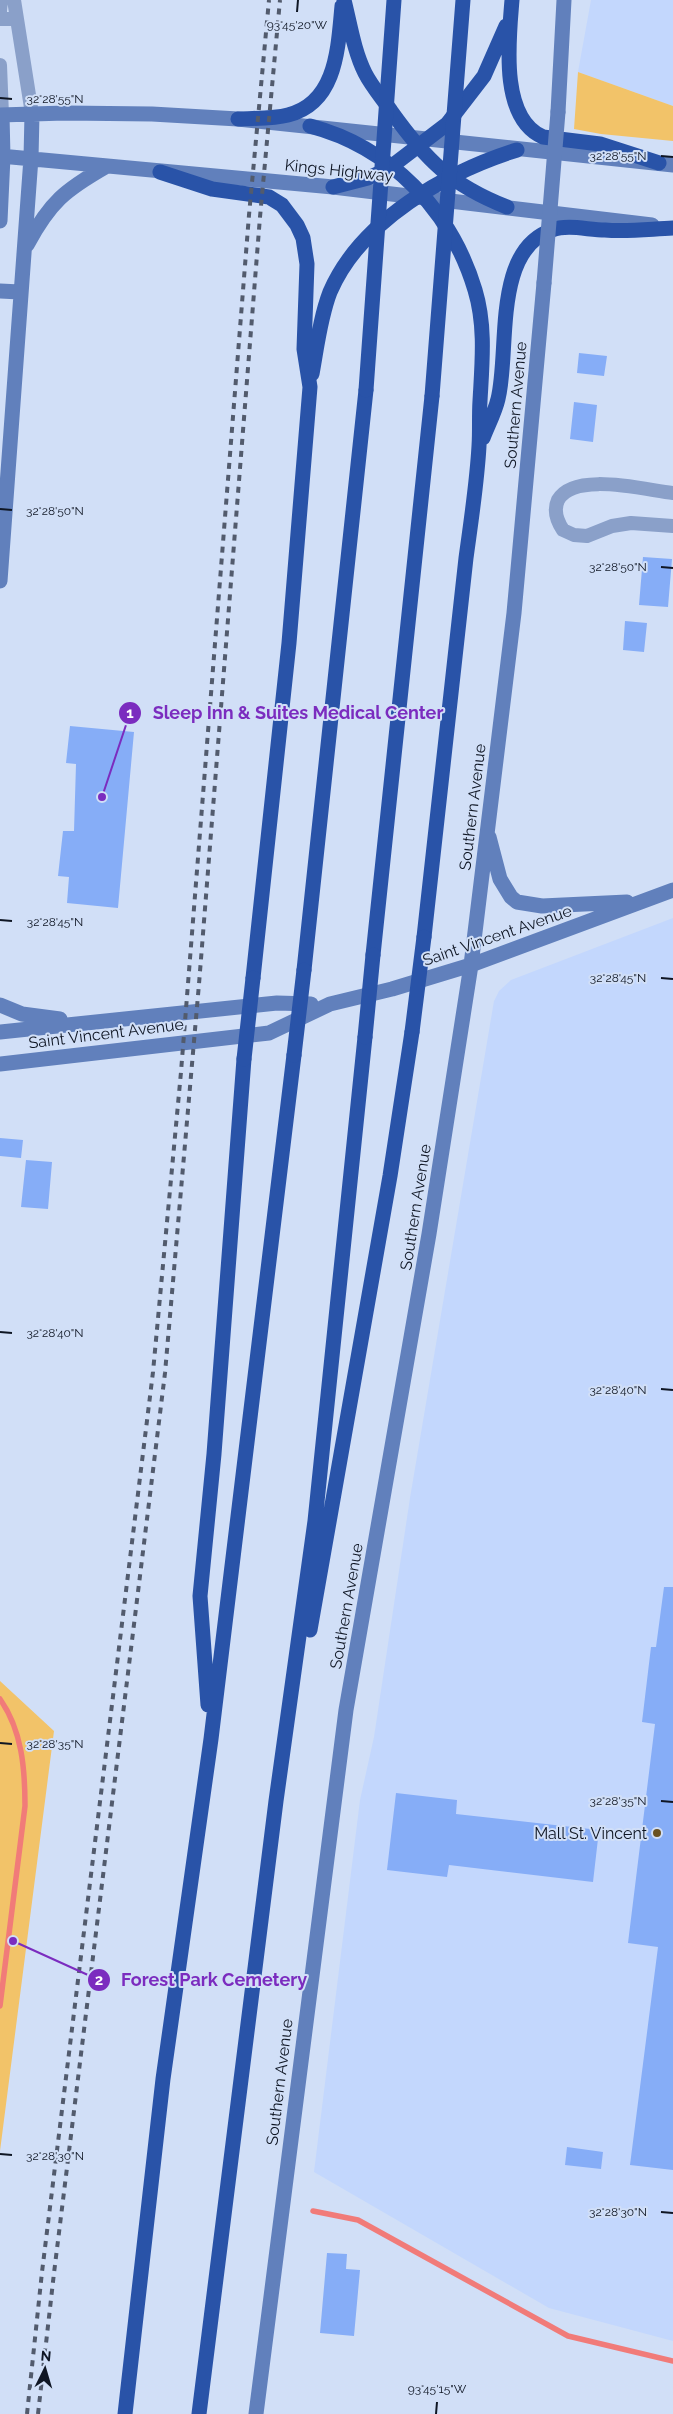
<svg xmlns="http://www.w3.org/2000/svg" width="673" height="2414" viewBox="0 0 673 2414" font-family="Raleway,sans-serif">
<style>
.built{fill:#c3d7fd}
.green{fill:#f2c369}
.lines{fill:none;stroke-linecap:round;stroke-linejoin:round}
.stream{stroke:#f17b79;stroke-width:5.5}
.building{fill:#86adf7}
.street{stroke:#8aa0c9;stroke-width:14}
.secondary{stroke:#6180bc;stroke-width:15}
.highway{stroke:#2953a8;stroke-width:15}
.rail{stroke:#525b6d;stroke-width:4;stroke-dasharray:6 6;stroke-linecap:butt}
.secondary-bridge{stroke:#6180bc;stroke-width:15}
.highway-bridge{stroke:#2953a8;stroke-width:15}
.ticks{fill:none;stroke:#0f1624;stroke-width:2}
.poi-dot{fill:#6a5222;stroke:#d1dff7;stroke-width:2}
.labels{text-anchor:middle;stroke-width:4;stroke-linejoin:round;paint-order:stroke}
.street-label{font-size:16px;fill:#0f1624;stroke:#d1dff7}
.poi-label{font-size:16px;fill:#0f1624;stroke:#d1dff7;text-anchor:end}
.ticks-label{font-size:12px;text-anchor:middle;fill:#0f1624;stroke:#d1dff7;stroke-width:4;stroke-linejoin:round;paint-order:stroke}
.leader{fill:none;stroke:#7b2cbf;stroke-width:2}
.callout-dot{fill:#7b2cbf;stroke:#d1dff7;stroke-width:2}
.mark-label{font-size:15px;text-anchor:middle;font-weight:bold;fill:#fff}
.callout-label{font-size:18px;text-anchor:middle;font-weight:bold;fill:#7b2cbf;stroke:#d1dff7;stroke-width:4;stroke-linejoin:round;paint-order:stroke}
</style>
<rect width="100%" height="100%" fill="#d1dff7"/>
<path class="built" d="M 591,0 L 673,0 L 673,106 L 578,72 Z
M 673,918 L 673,2341 L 549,2308 L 314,2172 L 360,1800 L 374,1737 L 410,1498 L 494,1001 L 499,991 L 511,980 Z"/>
<path class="green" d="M 578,72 L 673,106 L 673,141 L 601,134 L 574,129 Z
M 0,1681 L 54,1731 L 0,2151 Z"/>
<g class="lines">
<path class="stream" d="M 0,1699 C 22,1730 25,1769 25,1806 L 0,2006
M 313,2211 L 358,2220 L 568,2336 L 673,2361"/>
</g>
<path class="building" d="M 579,353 L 607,356 L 604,376 L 577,373 Z
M 574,402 L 597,405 L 593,442 L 570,439 Z
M 643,557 L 672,559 L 668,607 L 639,605 Z
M 625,621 L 647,623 L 644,652 L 623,650 Z
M 70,726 L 134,732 L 118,908 L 67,903 L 69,877 L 58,876 L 63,831 L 74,831 L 76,764 L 66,763 Z
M 0,1138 L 23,1140 L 21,1158 L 0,1156 Z
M 26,1160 L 52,1162 L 48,1209 L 21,1207 Z
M 664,1587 L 673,1587 L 673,2170 L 630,2165 L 658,1947 L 628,1943 L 655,1724 L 642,1722 L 651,1647 L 656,1647 Z
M 396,1793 L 457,1800 L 456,1814 L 599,1830 L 593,1882 L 449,1865 L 447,1877 L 387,1870 Z
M 567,2147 L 603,2152 L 601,2169 L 565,2165 Z
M 327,2253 L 347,2254 L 346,2269 L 360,2270 L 354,2336 L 320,2333 Z"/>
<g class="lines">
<path class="street" d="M 14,0 L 32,114
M 0,11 L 1,0
M 0,19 L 16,19
M 0,65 L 2,115
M 673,493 C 645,490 574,471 558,500 C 553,511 557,521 563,530 L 574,535 L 587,536 L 612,526 L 631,523 L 673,526"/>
<path class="secondary" d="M 558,112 L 564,0
M 0,115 L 65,113 L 152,114 L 238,119 L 673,165
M 0,156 L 333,187 L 652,225
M 0,221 L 3,157 L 2,115
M 27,245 C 50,202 65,190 107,166
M 0,291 L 20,292
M 0,581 L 31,158 L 32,114
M 489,837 L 500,879 L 511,897 L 517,902 L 542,906 L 627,902
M 0,1005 L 22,1014 L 60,1019
M 0,1032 L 277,1003 L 311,1004
M 0,1064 L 269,1033 L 330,1004 L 392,989 L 471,965 L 673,890
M 256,2414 L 346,1710 L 429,1234 L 471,965 L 514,613 L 544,283"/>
<path class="highway" d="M 344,0 C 350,24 354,51 365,73 C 372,87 383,99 391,111 C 426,160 451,185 507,207
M 512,0 C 509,38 499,118 543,137 L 600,144 L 659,163
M 238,119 C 254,118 273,119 288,115 C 337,103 338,47 342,6
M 310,126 C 390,147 451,210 475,290 C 486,326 482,364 480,401 C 479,416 480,431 479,446 C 477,483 471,521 466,558 C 452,684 438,811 424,937
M 160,172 L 212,189 L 269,197 L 282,205 L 297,225 L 303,238 L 307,264 L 304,349 L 310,387 L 289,643 L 253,978
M 333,187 L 368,178 L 388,169 L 447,124 L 484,76 L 506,26
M 312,374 C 317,347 320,318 330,292 C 361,220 447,172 517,150
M 483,438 C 488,425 495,412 498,399 C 510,352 492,250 552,230 C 568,224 588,230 605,230 C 627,232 650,229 673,228
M 373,955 L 432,396
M 304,970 L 366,390
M 310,1630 L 390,1176 L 412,1032
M 208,1705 L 200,1596 L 214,1454 L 244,1059
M 125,2414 L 163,2079 L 211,1739 L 294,1055
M 199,2414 L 276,1801 L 315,1521 L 365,1037"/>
<path class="rail" d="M 27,2414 L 42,2272 L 153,1372 L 181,1072 L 249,215 L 269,0
M 38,2414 L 54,2273 L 165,1373 L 199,984 L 260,217 L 280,0"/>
<path class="secondary-bridge" d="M 544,283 L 558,112"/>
<path class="highway-bridge" d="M 366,390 L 394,0
M 432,396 L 463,0
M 412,1032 L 424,937
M 365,1037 L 373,955
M 294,1055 L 304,970
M 244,1059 L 253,978"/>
</g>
<path class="ticks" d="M 297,12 L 298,0M 0,98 L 12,99M 661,156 L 673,157M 0,509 L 12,510M 661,567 L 673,568M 0,920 L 12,921M 661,978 L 673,979M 0,1332 L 12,1333M 661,1389 L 673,1390M 0,1743 L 12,1744M 661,1801 L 673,1802M 0,2154 L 12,2155M 661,2212 L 673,2213M 436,2414 L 437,2402"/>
<circle class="poi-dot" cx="657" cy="1833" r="5"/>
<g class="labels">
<g class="street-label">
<text transform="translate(339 170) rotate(6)" y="6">Kings Highway</text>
<text transform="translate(515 405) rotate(-85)" y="6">Southern Avenue</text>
<text transform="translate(472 807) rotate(-83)" y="6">Southern Avenue</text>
<text transform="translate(497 935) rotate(-19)" y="6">Saint Vincent Avenue</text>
<text transform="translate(106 1033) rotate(-7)" y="6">Saint Vincent Avenue</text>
<text transform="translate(415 1207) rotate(-81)" y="6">Southern Avenue</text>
<text transform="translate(346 1606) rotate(-80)" y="6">Southern Avenue</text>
<text transform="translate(279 2082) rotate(-83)" y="6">Southern Avenue</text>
</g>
<g class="poi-label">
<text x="647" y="1839">Mall St. Vincent</text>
</g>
</g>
<g class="ticks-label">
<text x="297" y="29">93°45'20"W</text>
<text x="55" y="103">32°28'55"N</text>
<text x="618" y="160">32°28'55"N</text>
<text x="55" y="515">32°28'50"N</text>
<text x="618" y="571">32°28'50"N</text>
<text x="55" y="926">32°28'45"N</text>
<text x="618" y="982">32°28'45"N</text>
<text x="55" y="1337">32°28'40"N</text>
<text x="618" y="1394">32°28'40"N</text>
<text x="55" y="1748">32°28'35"N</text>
<text x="618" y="1805">32°28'35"N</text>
<text x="55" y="2160">32°28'30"N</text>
<text x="618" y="2216">32°28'30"N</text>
<text x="437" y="2393">93°45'15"W</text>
</g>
<path class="leader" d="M102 797L130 713M13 1941L99 1980"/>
<g class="callout-dot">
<circle cx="102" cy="797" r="5"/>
<circle cx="13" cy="1941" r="5"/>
<circle cx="130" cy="713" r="12"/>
<circle cx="99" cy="1980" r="12"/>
</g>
<g class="mark-label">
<text x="130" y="718">1</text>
<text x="99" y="1985">2</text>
</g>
<g class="callout-label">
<text x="298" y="719">Sleep Inn &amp; Suites Medical Center</text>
<text x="214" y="1986">Forest Park Cemetery</text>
</g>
<g transform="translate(45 2369) rotate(5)" stroke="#d1dff7" stroke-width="4" paint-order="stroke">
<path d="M0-4L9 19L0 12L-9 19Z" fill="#0f1624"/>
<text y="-8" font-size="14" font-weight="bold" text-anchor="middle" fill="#0f1624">N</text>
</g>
</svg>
